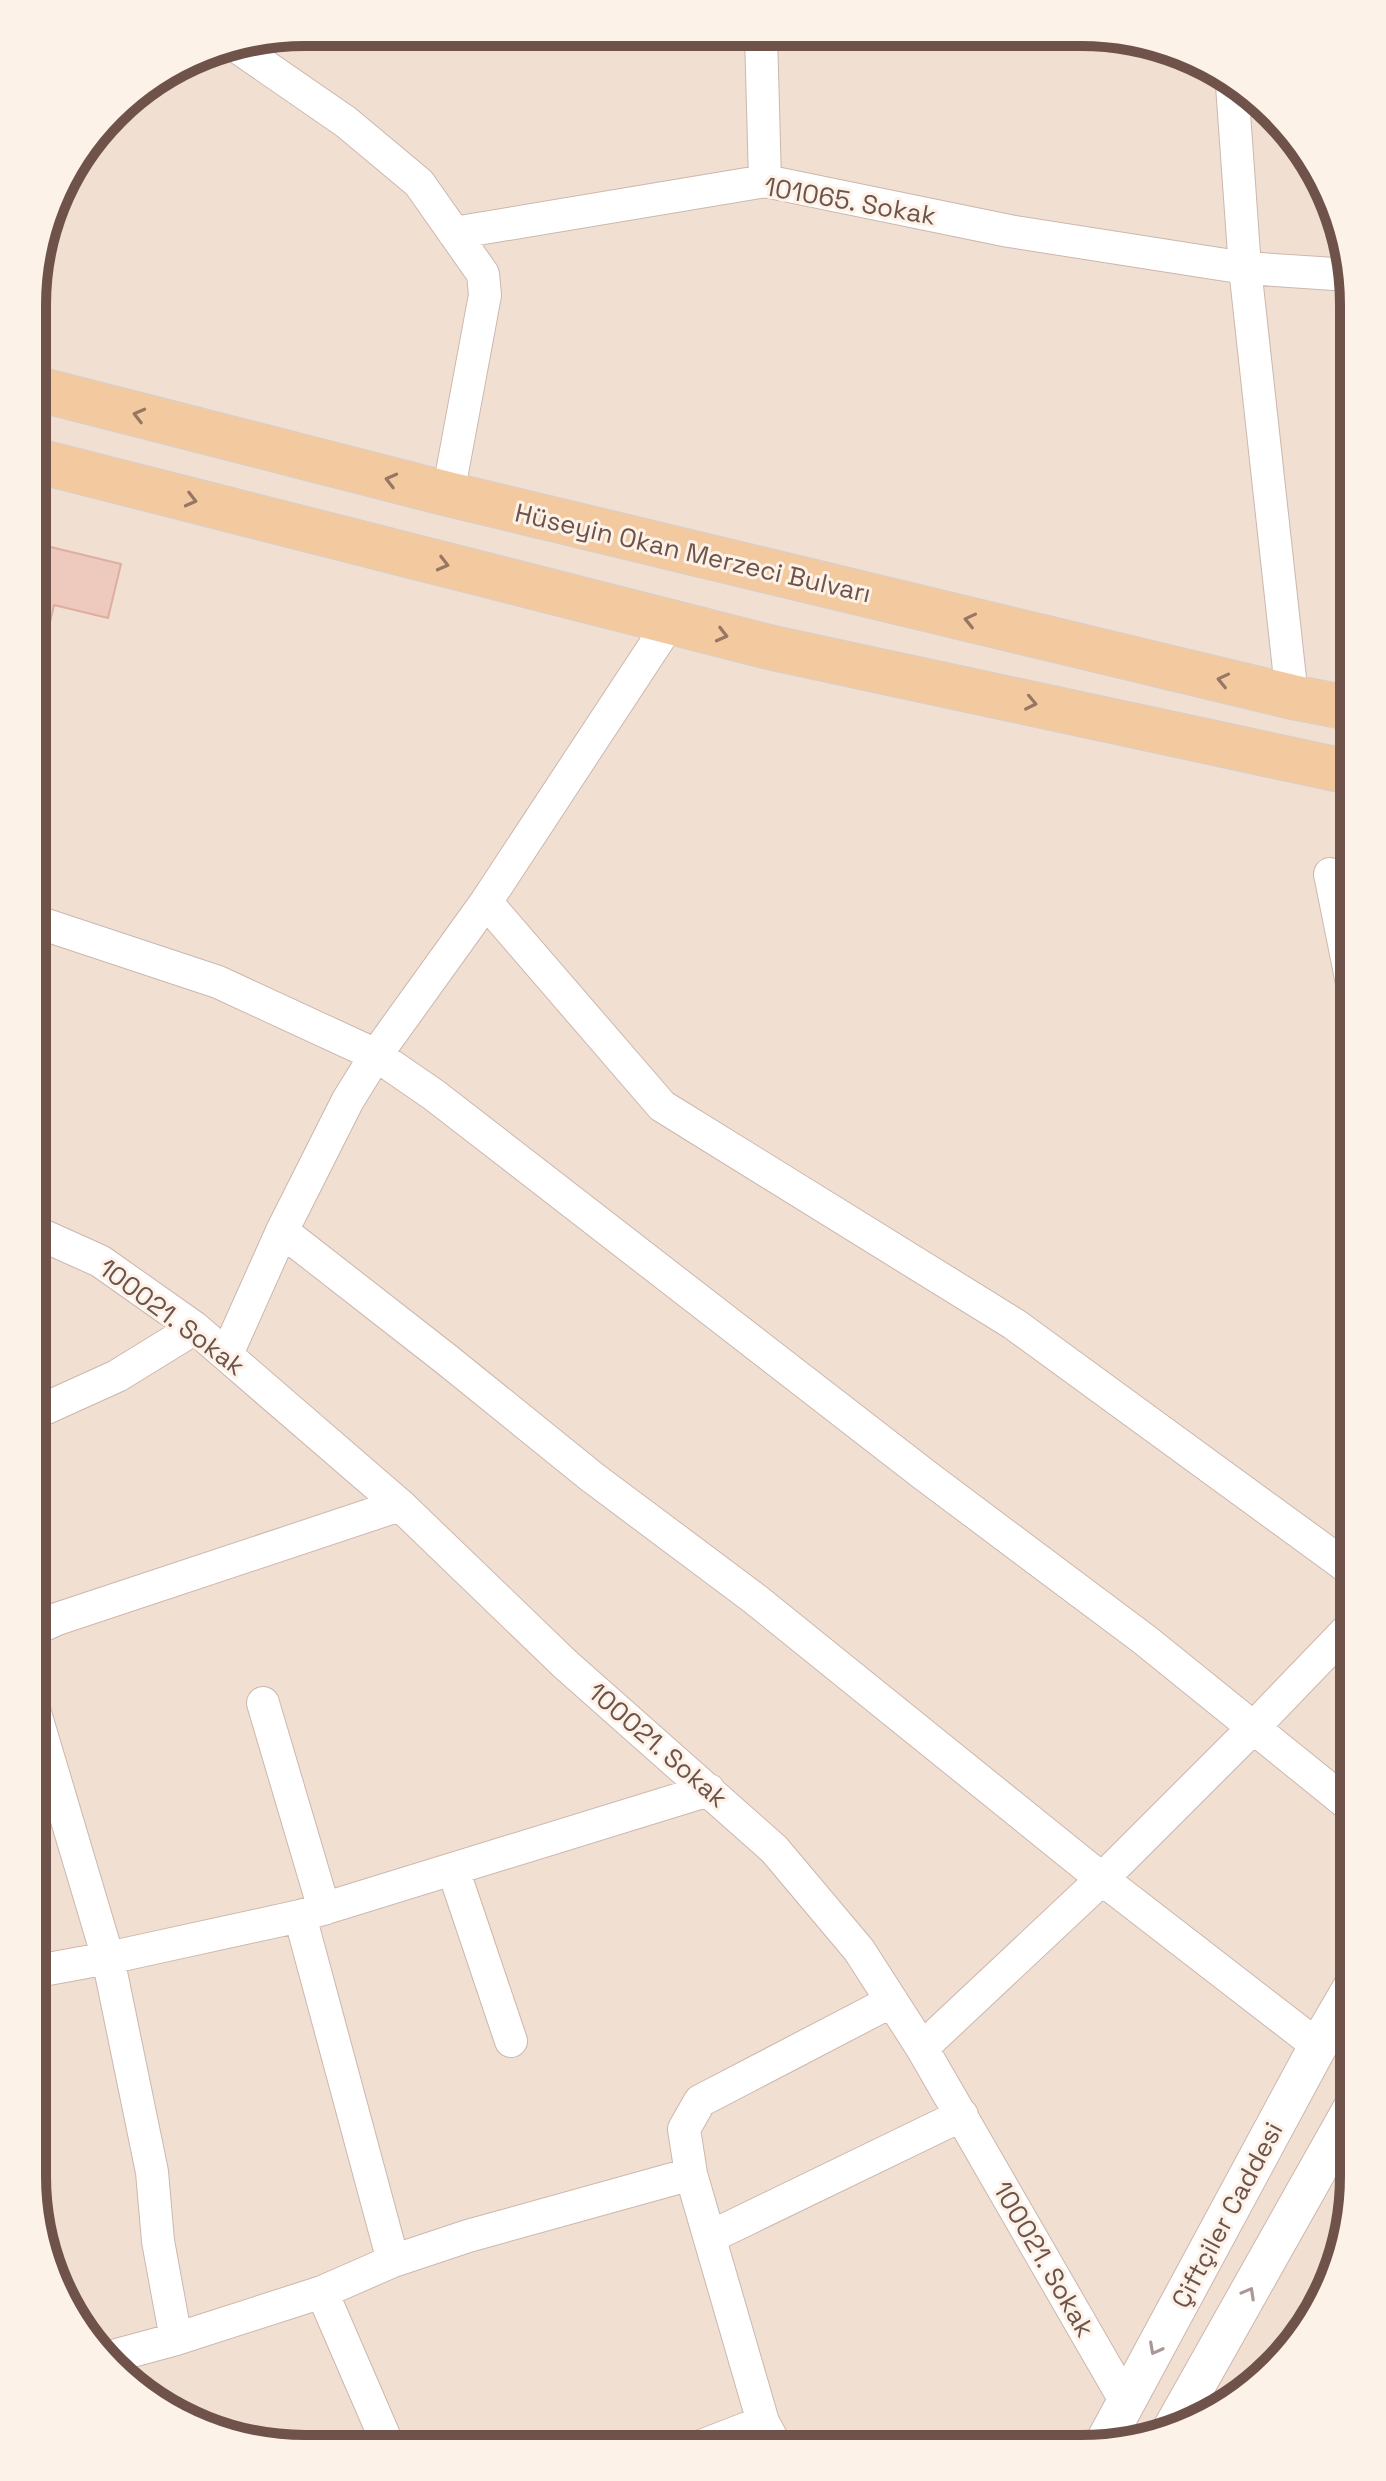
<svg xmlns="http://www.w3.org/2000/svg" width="1386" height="2481" viewBox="0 0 1386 2481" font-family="'Space Grotesk',sans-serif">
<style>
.residential{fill:#f1dfd2}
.building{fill:#edcabd;stroke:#deae9f;stroke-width:2}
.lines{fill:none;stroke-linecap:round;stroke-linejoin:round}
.minor-casing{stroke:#ccb7ad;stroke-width:34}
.tertiary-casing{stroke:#ccb7ad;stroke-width:40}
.primary-casing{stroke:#d7cfcd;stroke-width:46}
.minor{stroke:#fff;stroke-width:32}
.tertiary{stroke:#fff;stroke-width:38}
.primary{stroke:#f3c9a0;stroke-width:44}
.oneway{stroke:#977664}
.oneway2{stroke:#a99893}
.labels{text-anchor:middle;stroke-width:6;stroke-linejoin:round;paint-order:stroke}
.street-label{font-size:26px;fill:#6f534b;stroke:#fdf2e8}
.rim{fill:none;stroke:#6f534b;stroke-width:10}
</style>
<rect width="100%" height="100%" fill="#faeee3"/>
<path class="residential" d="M 305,32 L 1134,37 L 1261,99 L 1339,217 L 1354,305 L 1353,2194 L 1333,2280 L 1297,2343 L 1233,2403 L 1169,2434 L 1081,2449 L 269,2447 L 138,2392 L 78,2328 L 47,2264 L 32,2176 L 34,270 L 60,184 L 125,100 L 201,53 Z"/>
<path class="building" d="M 34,543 L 121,564 L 108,618 L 54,605 L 34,691 Z"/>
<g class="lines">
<defs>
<path id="minor" d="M 761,35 L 765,181
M 236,46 L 346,122 L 419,183 L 483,274 L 485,295 L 448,494
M 1232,85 L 1245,268 L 1292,697
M 454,233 L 765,181 L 1009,231 L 1245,268 L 1349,275
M 1330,874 L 1354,993
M 486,902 L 662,1106 L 1014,1324 L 1354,1572
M 34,921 L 218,982 L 376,1055 L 434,1095 L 926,1476 L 1145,1640 L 1354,1809
M 33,1231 L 100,1261 L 195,1328 L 400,1505 L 565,1664 L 774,1849 L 859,1950 L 922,2048 L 1126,2402
M 282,1231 L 446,1359 L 592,1477 L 755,1599 L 1102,1879 L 1318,2046
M 227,1354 L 282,1231 L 348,1100 L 376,1055 L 486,902 L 670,622
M 33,1414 L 117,1376 L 195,1328
M 33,1630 L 57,1619 L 400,1505
M 263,1703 L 324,1909
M 33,1706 L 108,1958 L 152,2172 L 158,2241 L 176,2339
M 453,1869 L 511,2041
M 300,1916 L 393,2261
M 32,1972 L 108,1958 L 300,1916 L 709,1790
M 922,2048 L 1102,1879 L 1254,1727 L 1354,1623
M 710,2237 L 962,2115
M 322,2292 L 389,2447
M 106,2358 L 176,2339 L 322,2292 L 393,2261 L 468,2236 L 691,2174
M 696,2448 L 763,2422
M 777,2448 L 763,2422 L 691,2174 L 684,2129 L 700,2101 L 892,2001"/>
<path id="tertiary" d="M 1169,2434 L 1353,2107
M 1103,2445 L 1318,2046 L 1353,1986"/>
<path id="primary" d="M 34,388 L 448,494 L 1292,697 L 1354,709
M 34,460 L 773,648 L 1354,773"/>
</defs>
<use href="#minor" class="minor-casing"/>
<use href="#tertiary" class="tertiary-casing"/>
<use href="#primary" class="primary-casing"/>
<use href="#minor" class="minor"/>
<use href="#tertiary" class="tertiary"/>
<use href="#primary" class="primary"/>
</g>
<defs><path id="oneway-chevron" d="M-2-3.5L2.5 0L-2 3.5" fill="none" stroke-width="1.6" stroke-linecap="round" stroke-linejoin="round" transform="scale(2)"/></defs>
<g class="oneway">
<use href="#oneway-chevron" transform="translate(139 415) rotate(-166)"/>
<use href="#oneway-chevron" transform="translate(391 480) rotate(-166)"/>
<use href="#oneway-chevron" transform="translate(191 500) rotate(14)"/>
<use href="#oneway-chevron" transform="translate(443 564) rotate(14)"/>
<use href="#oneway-chevron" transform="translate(970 620) rotate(-167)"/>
<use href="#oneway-chevron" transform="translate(722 635) rotate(14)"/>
<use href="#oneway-chevron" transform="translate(1223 680) rotate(-167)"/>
<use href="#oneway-chevron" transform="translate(1031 703) rotate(12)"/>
</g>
<g class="oneway2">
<use href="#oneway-chevron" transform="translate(1249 2293) rotate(-61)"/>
<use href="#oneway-chevron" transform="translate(1155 2349) rotate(118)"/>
</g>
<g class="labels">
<g class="street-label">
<text transform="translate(850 201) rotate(10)" y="9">101065. Sokak</text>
<text transform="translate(693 553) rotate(13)" y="9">Hüseyin Okan Merzeci Bulvarı</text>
<text transform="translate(172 1317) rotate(37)" y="9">100021. Sokak</text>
<text transform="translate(658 1745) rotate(41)" y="9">100021. Sokak</text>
<text transform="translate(1227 2215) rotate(-62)" y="9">Çiftçiler Caddesi</text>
<text transform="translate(1044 2259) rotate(60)" y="9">100021. Sokak</text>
</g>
</g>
<path d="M0 0H1386V2481H0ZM305 46H1081A259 259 0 0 1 1340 305V2176A259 259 0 0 1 1081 2435H305A259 259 0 0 1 46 2176V305A259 259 0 0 1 305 46Z" fill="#fdf2e8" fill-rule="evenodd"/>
<path class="rim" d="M305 46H1081A259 259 0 0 1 1340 305V2176A259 259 0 0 1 1081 2435H305A259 259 0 0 1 46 2176V305A259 259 0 0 1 305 46Z"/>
</svg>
